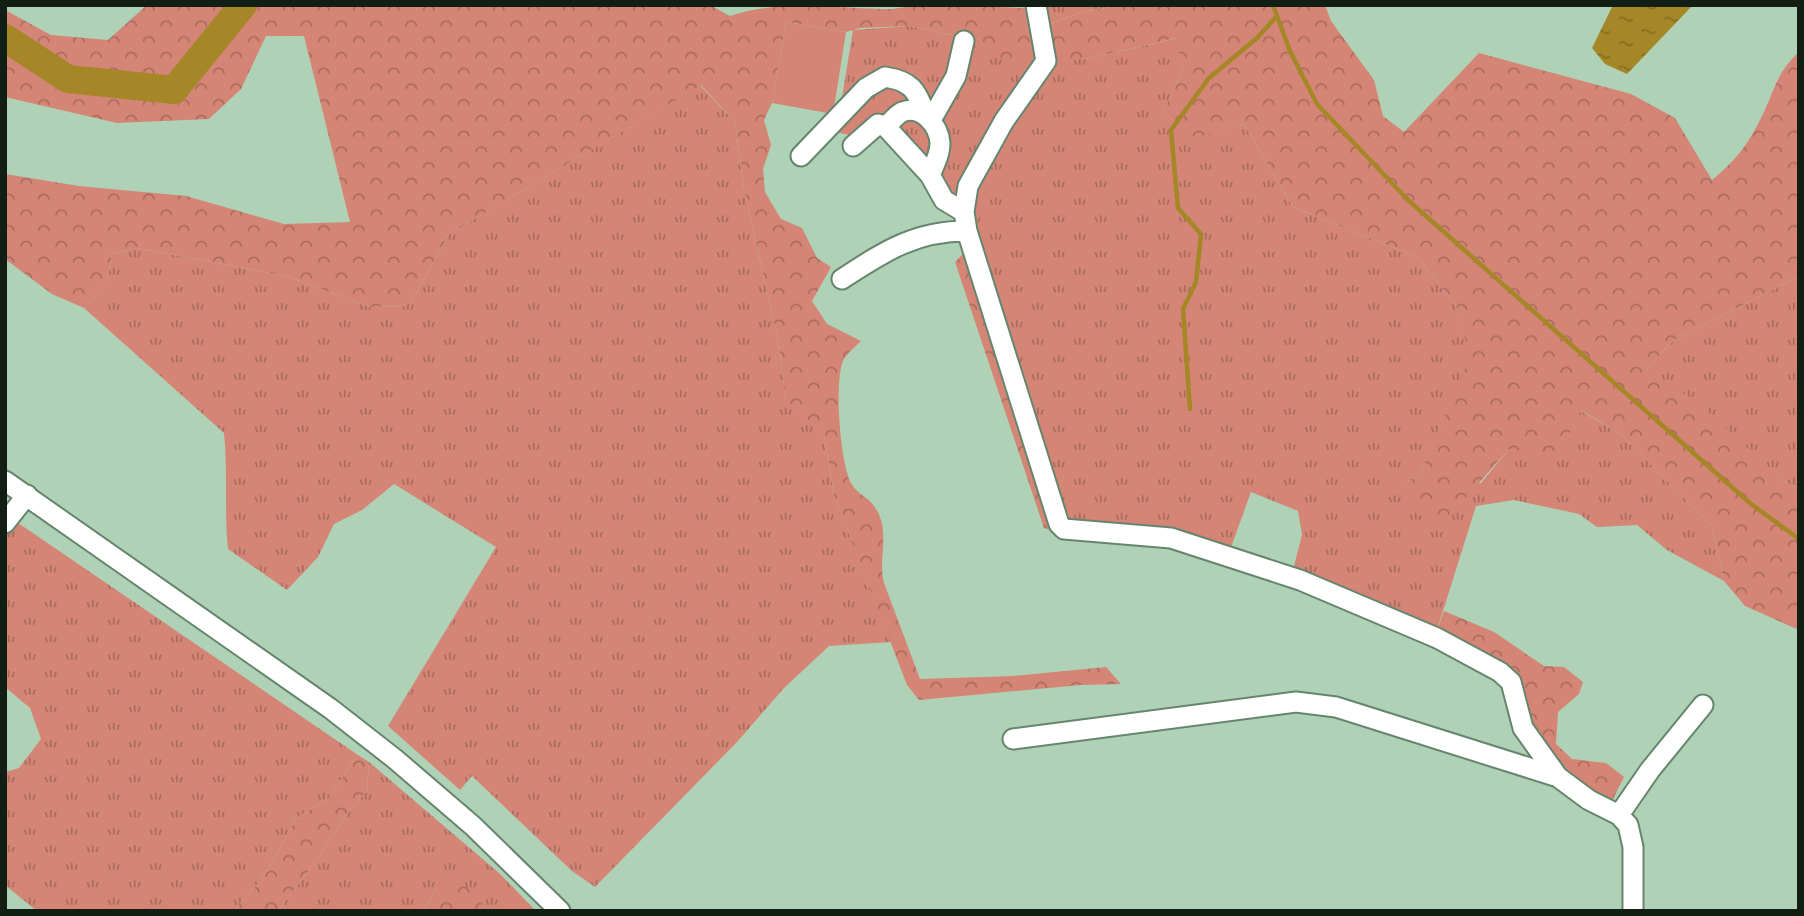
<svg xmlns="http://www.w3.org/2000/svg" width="1804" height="916" viewBox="0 0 1804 916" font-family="Ubuntu,sans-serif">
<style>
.grass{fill:url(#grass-tufts)}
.forest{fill:url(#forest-crowns)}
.garden{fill:#d58576}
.water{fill:url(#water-ripples)}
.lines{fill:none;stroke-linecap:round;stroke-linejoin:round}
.stream{stroke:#a58727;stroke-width:4.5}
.river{stroke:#a58727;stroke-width:28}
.minor-casing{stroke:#66856d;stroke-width:23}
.minor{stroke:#fff;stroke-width:19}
</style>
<defs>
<pattern id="grass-tufts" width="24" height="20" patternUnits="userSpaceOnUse" patternTransform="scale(1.75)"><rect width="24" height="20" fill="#d58576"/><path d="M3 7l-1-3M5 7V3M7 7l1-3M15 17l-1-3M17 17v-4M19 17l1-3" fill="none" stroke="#ab6c60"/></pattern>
<pattern id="forest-crowns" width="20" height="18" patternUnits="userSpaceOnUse" patternTransform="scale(1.75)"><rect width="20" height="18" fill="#d58576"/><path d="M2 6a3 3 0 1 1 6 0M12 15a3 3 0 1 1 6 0" fill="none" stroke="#ab6c60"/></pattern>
<pattern id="water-ripples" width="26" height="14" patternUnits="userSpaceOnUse" patternTransform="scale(1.75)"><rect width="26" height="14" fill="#a58727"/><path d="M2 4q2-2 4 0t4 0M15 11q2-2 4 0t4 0" fill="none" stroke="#856e20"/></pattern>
</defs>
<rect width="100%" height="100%" fill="#afd1b6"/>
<path class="grass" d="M 1003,5 L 1121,5 L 1083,12 L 1036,29 L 1031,8 Z
M 910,26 L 963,37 L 1041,63 L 1090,58 L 1177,38 L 1183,70 L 1163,112 L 1195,137 L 1244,124 L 1293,207 L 1417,257 L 1456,305 L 1471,357 L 1420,474 L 1404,484 L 1481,483 L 1509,449 L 1568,437 L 1580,410 L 1622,435 L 1712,526 L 1724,581 L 1667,550 L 1637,525 L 1597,527 L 1579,514 L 1514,500 L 1476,506 L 1437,630 L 1294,566 L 1302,535 L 1298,511 L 1251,492 L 1230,550 L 1058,532 L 956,212 L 898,132 L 856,137 L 833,131 L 838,122 L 853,30 Z
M 700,85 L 735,122 L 744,189 L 779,344 L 785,397 L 824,435 L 834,495 L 891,642 L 829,646 L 784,688 L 737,742 L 595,887 L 572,871 L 472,776 L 460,790 L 388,726 L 496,547 L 394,484 L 362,510 L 334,524 L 318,557 L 287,590 L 228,549 C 224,510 228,472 224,433 L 84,308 L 107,281 L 112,254 L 137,248 L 286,276 L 370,307 L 409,306 L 449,234 Z
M 1799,276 L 1799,489 L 1784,481 L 1646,369 L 1673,341 Z
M 5,514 L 358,755 L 329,797 L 296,819 L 263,878 L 233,911 L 37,911 L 5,885 L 5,772 L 19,768 L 41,739 L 30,708 L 5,687 Z
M 369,762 L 499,873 L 536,911 L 489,911 L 484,906 L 436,889 L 423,911 L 278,911 L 321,854 L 351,808 L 367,791 Z"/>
<path class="forest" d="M 147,5 L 710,5 L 730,16 C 774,0 833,8 882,9 C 895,10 906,6 919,5 C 956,2 994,8 1031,8 L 1037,29 L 1083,12 L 1121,5 L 1325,5 L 1331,21 L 1374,80 L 1383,116 L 1404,132 L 1479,53 L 1631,94 L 1675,118 L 1712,180 C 1733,163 1747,146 1759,122 C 1774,94 1774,75 1799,52 L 1799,276 L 1673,341 L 1646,369 L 1697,402 L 1784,481 L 1799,489 L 1799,630 L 1745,606 L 1724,581 L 1712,526 L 1622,435 L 1581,410 L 1568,437 L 1552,453 L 1509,449 L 1447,519 L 1417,515 L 1404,484 L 1420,474 L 1470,357 L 1456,305 L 1417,257 L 1293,207 L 1244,124 L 1195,138 L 1163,112 L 1183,70 L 1176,38 L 1090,58 L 1028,66 L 992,57 L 963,37 L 910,26 L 861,28 L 846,32 L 786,22 L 772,103 L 764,120 L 771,145 L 763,169 L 765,192 L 781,219 L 802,228 L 817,258 L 831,267 L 812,301 L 827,324 L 861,341 C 856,346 846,354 843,361 C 834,382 840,462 851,483 C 860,499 875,496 882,524 C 886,543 879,564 884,583 L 920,679 L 1014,676 L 1106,667 L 1121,684 L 1081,685 L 919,700 L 907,685 L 834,495 L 824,435 L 785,398 L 779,344 L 744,189 L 735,122 L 701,85 L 449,234 L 409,306 L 370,307 L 286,276 L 137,248 L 112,254 L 107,281 L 84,308 L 52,294 L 5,259 L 5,174 L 79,186 L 186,196 L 284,224 L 350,222 L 304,36 L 266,36 L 241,89 L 209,119 L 117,123 L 5,97 L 5,10 L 51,35 L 108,40 Z
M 963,254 L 969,258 L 1058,532 L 1044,528 L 955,262 Z
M 1444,611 L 1494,632 L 1544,666 L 1564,667 L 1583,682 L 1579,694 L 1558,712 L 1556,744 L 1572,759 L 1606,763 L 1624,777 L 1611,803 L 1563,772 L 1528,729 L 1512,676 L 1437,630 Z
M 358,755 L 369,762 L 367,791 L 351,808 L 321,854 L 278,911 L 233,911 L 263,878 L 296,819 L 329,797 Z
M 461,881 L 489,911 L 423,911 L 436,889 Z"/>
<path class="garden" d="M 786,22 L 846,32 L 833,114 L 772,103 Z"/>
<path class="water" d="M 1613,5 L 1693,5 L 1627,74 L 1605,64 L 1592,48 Z"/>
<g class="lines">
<path class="stream" d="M 1273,5 L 1290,51 L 1317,104 L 1409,201 L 1751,504 L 1799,539
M 1190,409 L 1183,309 L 1196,282 L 1201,234 L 1178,208 L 1171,130 L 1209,78 L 1257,38 L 1276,17"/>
<path class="river" d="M 5,38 L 68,79 L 174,90 L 243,5"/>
<defs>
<path id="minor" d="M 1036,5 L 1046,61 L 1004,121 L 968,186 L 964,212 L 967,231 L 1059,524 L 1064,529 L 1171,538 L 1300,580 L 1437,638 L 1500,672 L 1511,682 L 1523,728 L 1558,777 L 1589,800 L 1619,815 L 1628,825 L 1633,847 L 1633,911
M 931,120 L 956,76 L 964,41
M 886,127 C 891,122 896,115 902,112 C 921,104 939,125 940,143 C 940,154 935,164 930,175
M 853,146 L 878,124 L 886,127 L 930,175 L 944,200 L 964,212
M 801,156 L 866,88 L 885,77 C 911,81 917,90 925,114
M 842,279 C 885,251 915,231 967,231
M 5,481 L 331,709 L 395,759 L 473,826 L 560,911
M 5,523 L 27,495
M 1013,739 L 1296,702 L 1336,707 L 1558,777
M 1619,815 L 1650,770 L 1703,705"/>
</defs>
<use href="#minor" class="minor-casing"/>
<use href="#minor" class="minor"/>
</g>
<rect width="1804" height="916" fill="none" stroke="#121e14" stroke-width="14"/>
</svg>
